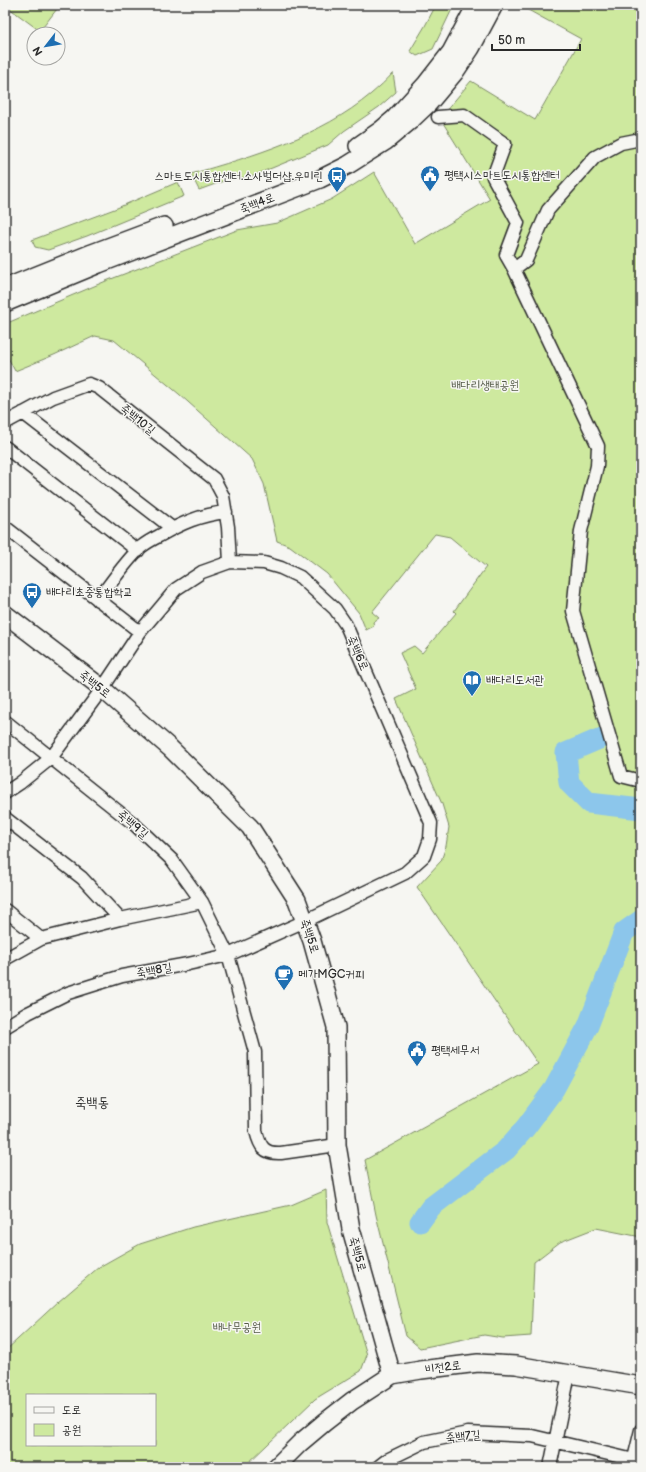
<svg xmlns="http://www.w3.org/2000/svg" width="646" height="1472" viewBox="0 0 646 1472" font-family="'Balsamiq Sans','Poor Story',sans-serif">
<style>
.green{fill:#cee99f;stroke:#7c8a65;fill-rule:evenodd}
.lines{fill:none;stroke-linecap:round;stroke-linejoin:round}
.river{stroke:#8cc6eb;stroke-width:21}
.street-casing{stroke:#2b2b2b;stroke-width:15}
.secondary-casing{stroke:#2b2b2b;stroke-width:20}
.street{stroke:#f6f6f2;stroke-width:12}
.secondary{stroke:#f6f6f2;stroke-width:17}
.labels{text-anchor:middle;stroke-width:3;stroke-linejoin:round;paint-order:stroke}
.poi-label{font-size:12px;fill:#2b2b2b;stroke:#f6f6f2;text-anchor:start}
.street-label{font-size:12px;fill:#2b2b2b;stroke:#f6f6f2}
.park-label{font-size:12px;fill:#545a48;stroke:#f6f6f2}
.quarter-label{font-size:14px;fill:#2b2b2b;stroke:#f6f6f2}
</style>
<rect width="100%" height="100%" fill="#f6f6f2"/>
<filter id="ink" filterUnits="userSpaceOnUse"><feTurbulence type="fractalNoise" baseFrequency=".025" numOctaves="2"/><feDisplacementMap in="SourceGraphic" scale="8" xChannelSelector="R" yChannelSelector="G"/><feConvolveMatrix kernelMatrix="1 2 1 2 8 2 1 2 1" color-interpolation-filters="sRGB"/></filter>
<g filter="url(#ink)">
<path class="green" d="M 5,5 L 60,5 L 40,31 Z
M 436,5 L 454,5 L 433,49 L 417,56 L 410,51 L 425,26 Z
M 519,5 L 641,5 L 641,1237 L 596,1228 L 560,1242 L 534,1262 L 531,1336 L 503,1338 L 484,1335 L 420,1348 L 406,1336 L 376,1215 L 365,1160 L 538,1064 L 417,887 L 441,861 L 446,846 L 449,827 L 442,804 L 396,699 L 416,689 L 400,653 L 414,646 L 422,653 L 456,613 L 454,611 L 486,567 L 450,537 L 435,534 L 372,612 L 379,618 L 373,622 L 374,626 L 366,630 L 359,613 L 327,574 L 290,546 L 277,541 L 264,484 L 252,459 L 179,394 L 114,340 L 95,336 L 54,355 L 15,371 L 5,352 L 5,324 L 106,281 L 237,230 L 277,223 L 332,199 L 374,172 L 415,244 L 490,199 L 440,118 L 471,81 L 535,120 L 581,39 Z
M 393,73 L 396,92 L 379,107 L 344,131 L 328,145 L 250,177 L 229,179 L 199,190 L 191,174 C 253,156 321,136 371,94 C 379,87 386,81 393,73 Z
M 178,182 L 184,196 L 87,236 L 48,250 L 35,247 L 32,240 L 117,208 Z
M 326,1190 L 327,1222 L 367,1355 L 361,1371 L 315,1399 L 244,1467 L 5,1467 L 5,1351 L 58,1302 L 99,1267 L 140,1244 L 193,1227 L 291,1205 ZM 27,1395 L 155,1395 L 155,1445 L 27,1445 Z"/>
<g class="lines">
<path class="river" d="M 599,739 L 566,753 L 569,783 L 589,803 L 641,809
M 420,1222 L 431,1207 L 506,1150 L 526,1127 L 554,1089 L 588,1026 L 624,932 L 641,920"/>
<defs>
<path id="street" d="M 438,117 L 464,115 L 505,144 L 493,177 L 518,223 L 506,255 L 514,269 L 598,446 L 597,466 L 581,531 L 573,611 L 621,776 L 641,781
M 514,269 L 526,260 L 548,210 L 595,157 L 621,143 L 641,139
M 23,413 L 172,528
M 5,423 L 53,397 L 89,384 L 99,388 L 214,479 L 223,496 L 228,527 L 230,562
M 5,447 L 138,551
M 5,527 L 140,632
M 98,600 C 112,582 124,563 141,547 C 146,543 153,539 159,536 C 182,523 200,515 226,512
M 5,721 L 134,824 L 172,860 L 202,902 L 228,955 L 255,1052 L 256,1131 C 260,1147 264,1154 281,1153 L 337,1145
M 5,793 L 20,783 L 51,758 L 102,689 L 140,632 L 176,589 L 202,572 L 230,562 L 264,563 L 281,568 L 300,577 L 335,609 L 346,625 L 431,823 L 430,839 L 424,856 L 405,873 L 305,921 L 228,955 L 188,964 L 122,976 L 68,993 L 28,1013 L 5,1027
M 5,818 L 82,878 L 120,919
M 5,910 L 41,939
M 5,959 L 41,939 L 120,919 L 202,902
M 378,1467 L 387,1460 L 424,1442 L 468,1433 L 532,1436 L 634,1460
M 550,1467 L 569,1374
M 632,1467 L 641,1430"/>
<path id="secondary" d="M 358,146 L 381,130 L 394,119 L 426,84 L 451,52 L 476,5
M 5,288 L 92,253 L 164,226
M 5,303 L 99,264 L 320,179 L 348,165 L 386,141 L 410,121 L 429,103 L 455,72 L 471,48 L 494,5
M 5,614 L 98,685 L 170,748 L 250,827 L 297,900 L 312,941 L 336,1027 L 337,1145 L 351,1229 L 392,1375
M 276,1467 L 300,1443 L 325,1422 L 352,1401 L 392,1375 L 421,1370 L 478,1363 L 516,1365 L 641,1386"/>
</defs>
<use href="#street" class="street-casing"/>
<use href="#secondary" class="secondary-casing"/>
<use href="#street" class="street"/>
<use href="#secondary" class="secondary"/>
</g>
</g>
<defs>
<symbol id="civic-pin" viewBox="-11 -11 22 30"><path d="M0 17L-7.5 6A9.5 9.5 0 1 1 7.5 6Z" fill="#1f6fb2" stroke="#f6f6f2"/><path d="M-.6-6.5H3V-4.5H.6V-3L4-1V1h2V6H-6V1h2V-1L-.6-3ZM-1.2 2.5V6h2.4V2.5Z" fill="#fff"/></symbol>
<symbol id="bus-pin" viewBox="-11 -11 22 30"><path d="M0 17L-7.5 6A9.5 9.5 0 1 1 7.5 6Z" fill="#1f6fb2" stroke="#f6f6f2"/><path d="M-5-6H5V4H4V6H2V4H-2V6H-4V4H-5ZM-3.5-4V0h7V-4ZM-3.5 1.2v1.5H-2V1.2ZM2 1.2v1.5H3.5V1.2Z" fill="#fff"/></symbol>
<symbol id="library-pin" viewBox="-11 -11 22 30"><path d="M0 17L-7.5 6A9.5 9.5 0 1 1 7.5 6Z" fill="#1f6fb2" stroke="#f6f6f2"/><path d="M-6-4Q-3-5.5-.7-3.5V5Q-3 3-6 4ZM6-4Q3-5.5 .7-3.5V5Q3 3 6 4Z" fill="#fff"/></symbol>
<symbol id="cafe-pin" viewBox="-11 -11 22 30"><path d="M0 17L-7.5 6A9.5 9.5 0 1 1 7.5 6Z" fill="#1f6fb2" stroke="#f6f6f2"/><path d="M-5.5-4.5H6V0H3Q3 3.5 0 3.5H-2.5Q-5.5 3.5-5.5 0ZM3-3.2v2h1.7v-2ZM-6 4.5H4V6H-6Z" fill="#fff"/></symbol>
</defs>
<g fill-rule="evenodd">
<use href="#civic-pin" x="419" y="164" width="22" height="30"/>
<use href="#bus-pin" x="326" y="165" width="22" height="30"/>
<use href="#bus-pin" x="21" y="581" width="22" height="30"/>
<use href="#library-pin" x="461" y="669" width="22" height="30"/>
<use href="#cafe-pin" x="273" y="963" width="22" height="30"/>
<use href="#civic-pin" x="406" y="1039" width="22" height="30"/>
</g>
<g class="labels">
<g class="poi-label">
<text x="444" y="179">평택시스마트도시통합센터</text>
<text x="323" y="180" text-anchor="end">스마트도시통합센터.소사벌더샵.우미린</text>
<text x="46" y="596">배다리초중통합학교</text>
<text x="486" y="684">배다리도서관</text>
<text x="298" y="978">메가MGC커피</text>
<text x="431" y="1054">평택세무서</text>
</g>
<g class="street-label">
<text transform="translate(257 203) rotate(-21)" y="4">죽백4로</text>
<text transform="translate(138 419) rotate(39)" y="4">죽백10길</text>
<text transform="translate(358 653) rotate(67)" y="4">죽백6로</text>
<text transform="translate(95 684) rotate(39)" y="4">죽백5로</text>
<text transform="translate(133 824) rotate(41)" y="4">죽백9길</text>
<text transform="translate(310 936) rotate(72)" y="4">죽백5로</text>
<text transform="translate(154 970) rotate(-10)" y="4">죽백8길</text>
<text transform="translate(358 1254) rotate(75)" y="4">죽백5로</text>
<text transform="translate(443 1367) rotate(-7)" y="4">비전2로</text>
<text transform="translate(463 1436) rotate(-6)" y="4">죽백7길</text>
</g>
<g class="park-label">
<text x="485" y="389">배다리생태공원</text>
<text x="237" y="1331">배나무공원</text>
</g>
<g class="quarter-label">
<text x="92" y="1107">죽백동</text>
</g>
</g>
<rect width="646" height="1472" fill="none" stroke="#f6f6f2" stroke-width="20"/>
<rect x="10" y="10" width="626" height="1452" fill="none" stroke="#2b2b2b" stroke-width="1.5" filter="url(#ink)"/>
<rect x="26" y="1394" width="130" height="52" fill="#f6f6f2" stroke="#a5a5a2"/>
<rect x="34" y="1407" width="20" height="6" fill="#f6f6f2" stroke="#a5a5a2"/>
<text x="62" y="1414" font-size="12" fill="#2b2b2b">도로</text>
<rect x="34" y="1424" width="20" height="12" fill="#cee99f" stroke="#a5a5a2"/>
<text x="62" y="1434" font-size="12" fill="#2b2b2b">공원</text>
<g transform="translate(46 46) rotate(239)"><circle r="19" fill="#f6f6f2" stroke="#a5a5a2"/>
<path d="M0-3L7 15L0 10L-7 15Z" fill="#1f6fb2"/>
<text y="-6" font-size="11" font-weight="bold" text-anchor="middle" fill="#2b2b2b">N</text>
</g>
<path d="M492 44v6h88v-6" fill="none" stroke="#2b2b2b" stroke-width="2"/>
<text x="498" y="44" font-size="12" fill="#2b2b2b" stroke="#f6f6f2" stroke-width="3" paint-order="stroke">50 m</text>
</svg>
